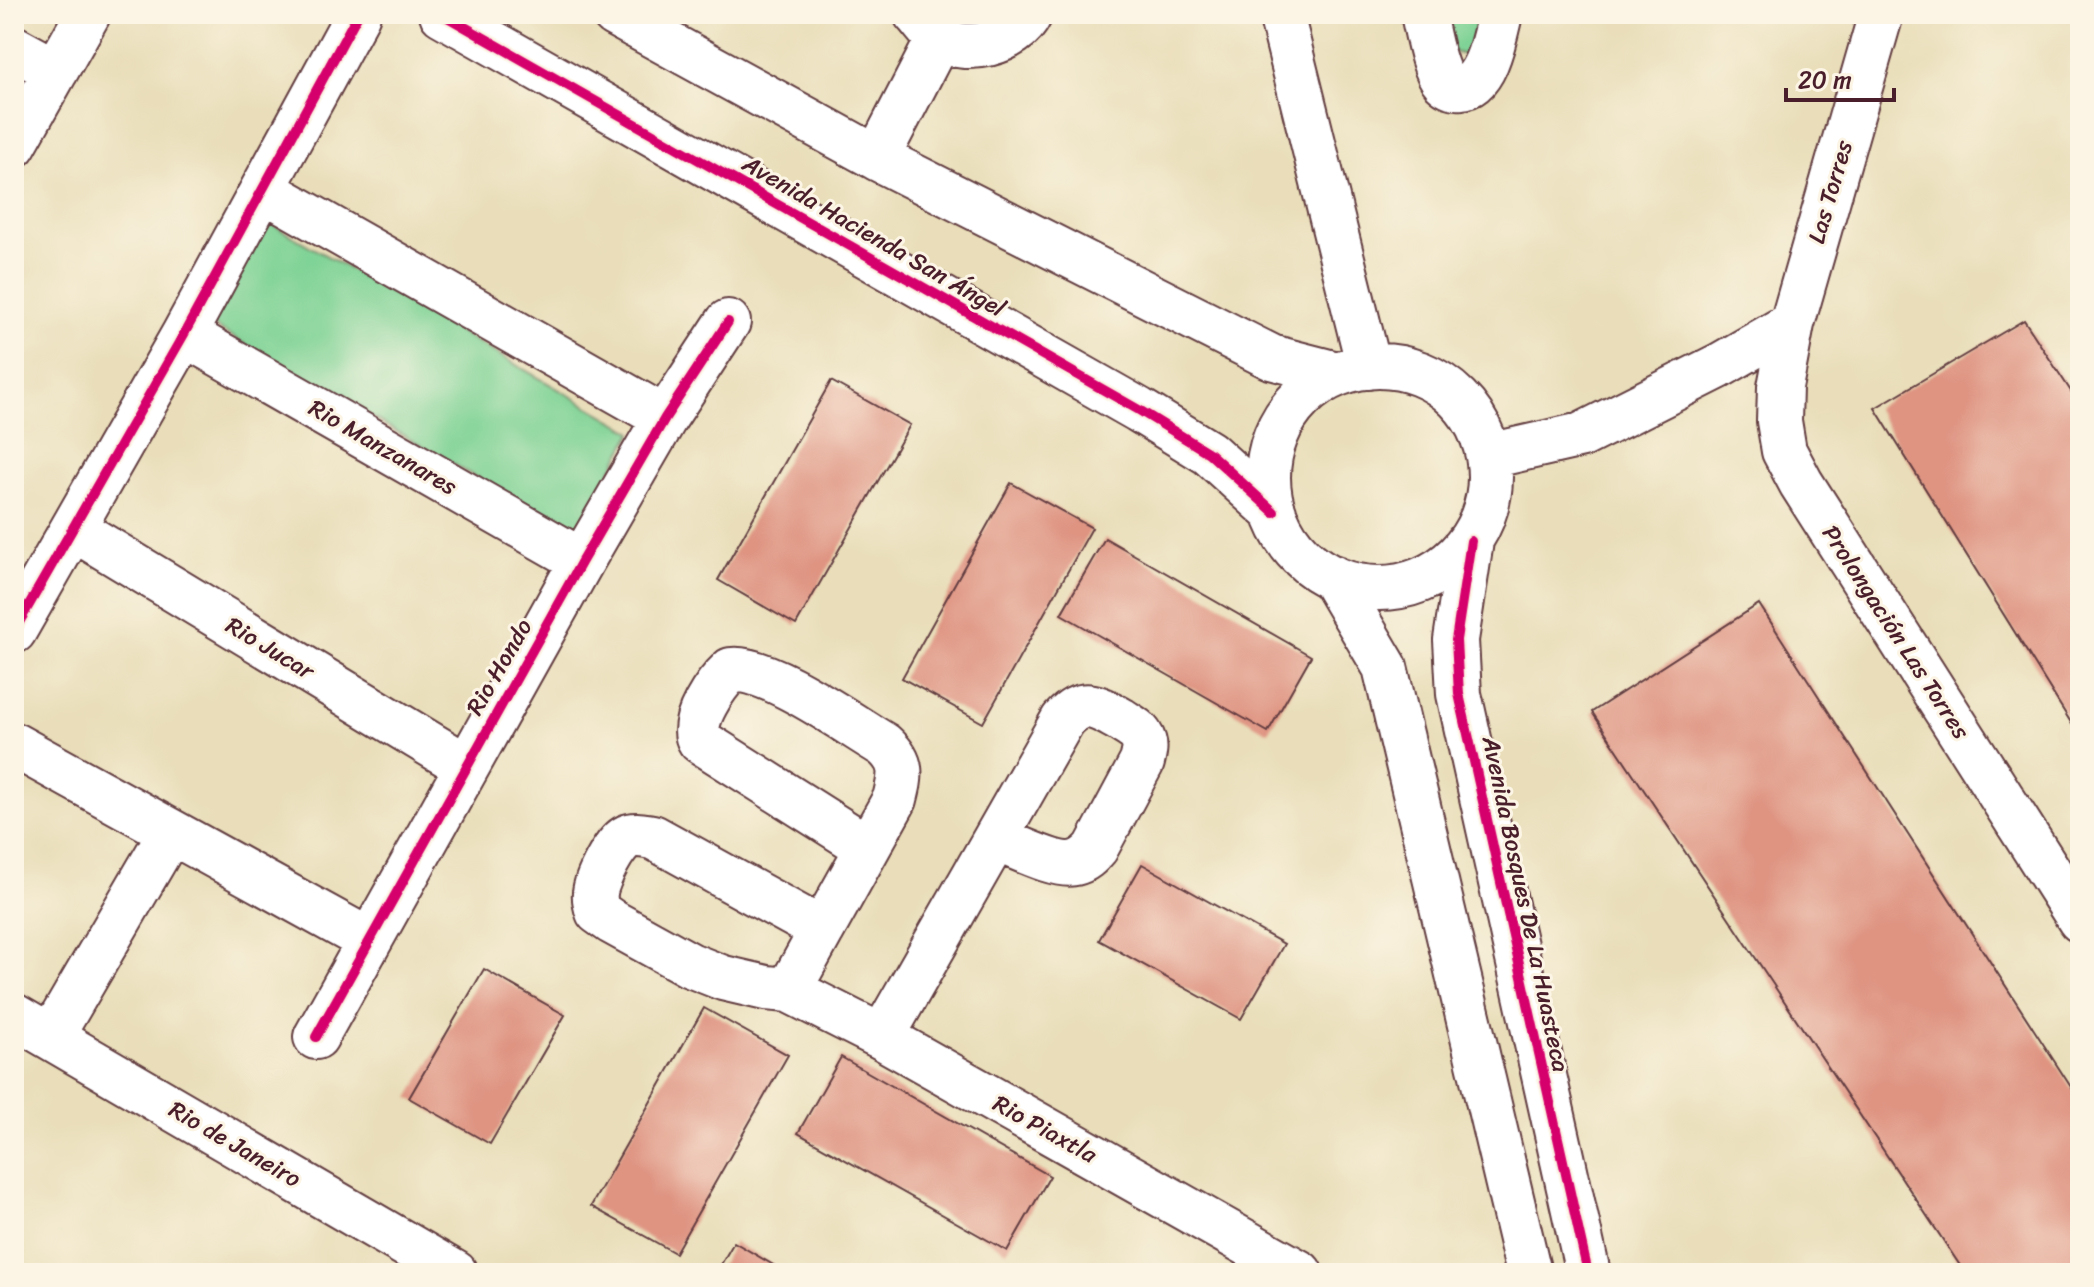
<svg xmlns="http://www.w3.org/2000/svg" width="2094" height="1287" viewBox="0 0 2094 1287" font-family="Sriracha,sans-serif">
<style>
.green{fill:#80d396;stroke:#657960;stroke-width:2}
.building{fill:#df9482}
.lines{fill:none;stroke-linecap:round;stroke-linejoin:round}
.minor-casing{stroke:#623c40;stroke-width:48}
.minor{stroke:#fff;stroke-width:44}
.cycleway-casing{stroke:#fcf5e5;stroke-width:15}
.cycleway{stroke:#d6006c;stroke-width:10}
.labels{text-anchor:middle;stroke-width:6;stroke-linejoin:round;paint-order:stroke}
.street-label{font-size:24px;fill:#4a1f2b;stroke:#fcf5e5}
</style>
<rect width="100%" height="100%" fill="#fcf5e5"/>
<filter id="ink" filterUnits="userSpaceOnUse"><feTurbulence type="fractalNoise" baseFrequency=".0125" numOctaves="2"/><feDisplacementMap in="SourceGraphic" scale="16" xChannelSelector="R" yChannelSelector="G"/><feConvolveMatrix kernelMatrix="1 2 1 2 8 2 1 2 1" color-interpolation-filters="sRGB"/></filter>
<filter id="wash" filterUnits="userSpaceOnUse"><feTurbulence type="fractalNoise" baseFrequency=".006" numOctaves="4" result="noise"/><feDisplacementMap in="SourceGraphic" scale="32" xChannelSelector="R" yChannelSelector="G"/><feGaussianBlur stdDeviation="1.8" result="paint"/><feColorMatrix in="noise" values="0 0 0 0 0 0 0 0 0 0 0 0 0 0 0 0 0 1.4 0 .05"/><feComposite in="paint" operator="in"/></filter>
<g filter="url(#wash)">
<rect width="100%" height="100%" fill="#e9deb9"/>
<path class="green" d="M 1443,14 L 1479,14 L 1468,56 L 1453,52 Z
M 266,221 L 633,432 L 574,534 L 207,322 Z"/>
<g id="blocks">
<path class="building" d="M 2024,320 L 2080,405 L 2080,737 L 1875,408 Z
M 831,381 L 910,425 L 796,625 L 718,580 Z
M 1011,483 L 1092,528 L 983,723 L 902,678 Z
M 1105,538 L 1311,656 L 1268,732 L 1061,614 Z
M 1759,604 L 2080,1101 L 2080,1273 L 1965,1273 L 1592,712 Z
M 1142,864 L 1284,944 L 1241,1019 L 1099,940 Z
M 484,969 L 565,1015 L 490,1144 L 409,1098 Z
M 704,1008 L 788,1055 L 675,1253 L 591,1206 Z
M 841,1057 L 1050,1176 L 1007,1251 L 798,1133 Z
M 734,1242 L 787,1273 L 716,1273 Z"/>
</g>
</g>
<g filter="url(#ink)">
<use href="#blocks" fill-opacity="0" stroke="#623c40" stroke-width="2"/>
<g class="lines">
<defs>
<path id="minor" d="M 442,14 L 1139,410 L 1209,453 L 1274,512
M 614,14 L 877,158 L 1271,357 L 1337,374
M 916,14 C 923,21 930,33 938,38 C 965,55 1016,44 1030,14
M 1281,14 L 1369,367
M 1423,14 C 1427,30 1433,69 1444,81 C 1448,85 1455,88 1461,87 C 1486,86 1495,35 1500,14
M 1881,14 L 1792,324 L 1780,387 L 1779,421 L 1784,451 L 1801,483 L 2080,920
M 14,48 L 56,71
M 14,145 L 88,14
M 877,158 L 939,38
M 264,190 L 665,418
M 184,334 L 582,561
M1268 477a111 111 0 1 1 222 0a111 111 0 1 1-222 0Z
M 1489,456 L 1582,435 L 1719,366 L 1792,324
M 74,529 L 466,766
M 1471,541 L 1456,640 L 1459,694 L 1588,1273
M 1332,577 L 1385,667 L 1529,1273
M 14,631 L 184,334 L 358,14
M 14,745 L 368,940
M 822,930 L 895,799 C 901,775 904,763 884,745 C 850,725 767,665 731,670 C 717,683 688,723 700,741 L 867,847
M 789,990 L 822,930 L 653,837 C 645,836 635,833 627,837 C 615,842 596,880 595,893 C 594,900 596,906 598,912 L 612,922 L 690,965 L 723,978 L 766,988 L 789,990 L 882,1037 L 1300,1273
M 14,1016 L 455,1273
M 51,1037 L 170,833
M 316,1037 L 582,561 L 665,418 L 728,322
M 882,1037 L 1063,720 C 1083,697 1098,707 1121,720 C 1128,725 1137,729 1141,736 C 1147,745 1144,753 1142,762 L 1096,848 C 1090,855 1084,861 1075,863 C 1057,868 1015,846 996,839"/>
</defs>
<use href="#minor" class="minor-casing"/>
<use href="#minor" class="minor"/>
<defs>
<path id="cycleway" d="M 442,14 L 1139,410 L 1209,453 L 1274,512
M 1471,541 L 1456,640 L 1459,694 L 1588,1273
M 14,631 L 184,334 L 358,14
M 316,1037 L 582,561 L 665,418 L 728,322"/>
</defs>
<use href="#cycleway" class="cycleway-casing"/>
<use href="#cycleway" class="cycleway"/>
</g>
</g>
<g class="labels">
<g class="street-label">
<text transform="translate(1830 192) rotate(-74)" y="8">Las Torres</text>
<text transform="translate(874 236) rotate(30)" y="8">Avenida Hacienda San Ángel</text>
<text transform="translate(383 447) rotate(30)" y="8">Rio Manzanares</text>
<text transform="translate(1896 632) rotate(57)" y="8">Prolongación Las Torres</text>
<text transform="translate(270 648) rotate(31)" y="8">Rio Jucar</text>
<text transform="translate(499 667) rotate(-60)" y="8">Rio Hondo</text>
<text transform="translate(1526 904) rotate(78)" y="8">Avenida Bosques De La Huasteca</text>
<text transform="translate(1045 1129) rotate(29)" y="8">Rio Piaxtla</text>
<text transform="translate(235 1144) rotate(30)" y="8">Rio de Janeiro</text>
</g>
</g>
<rect width="2094" height="1287" fill="none" stroke="#fcf5e5" stroke-width="48"/>
<path d="M1786 88v12h108v-12" fill="none" stroke="#4a1f2b" stroke-width="4"/>
<text x="1798" y="88" font-size="24" fill="#4a1f2b" stroke="#fcf5e5" stroke-width="6" paint-order="stroke">20 m</text>
</svg>
